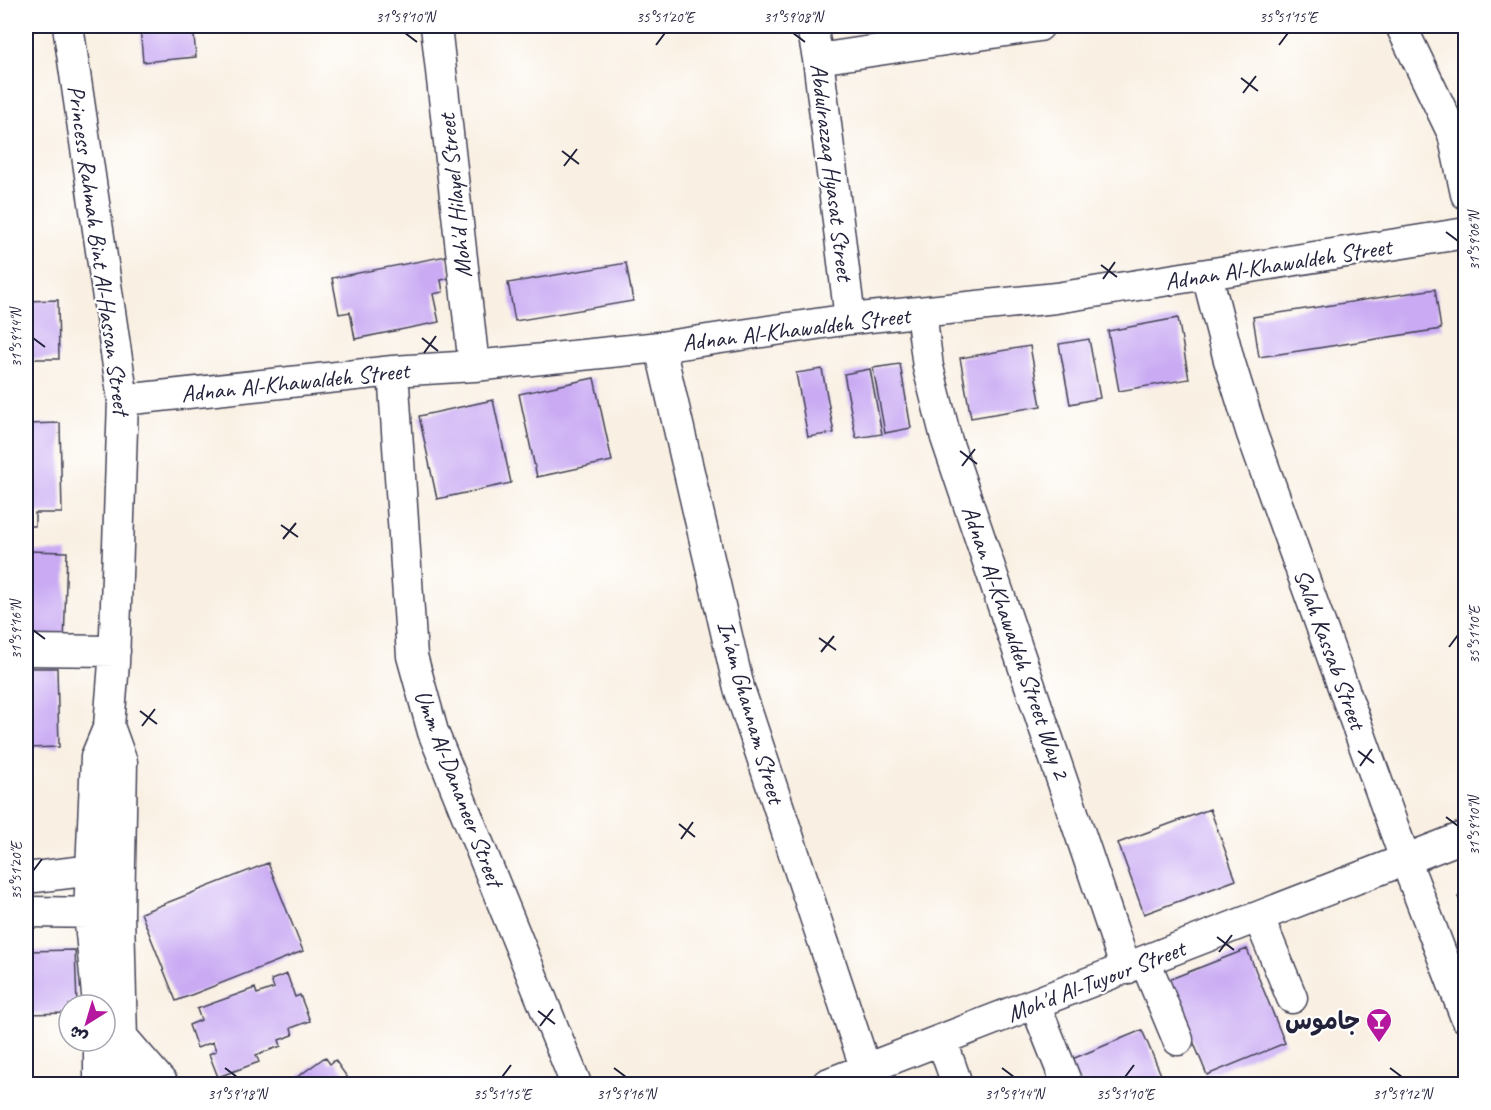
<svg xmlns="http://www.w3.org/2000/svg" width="1491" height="1110" viewBox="0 0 1491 1110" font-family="Caveat,'Playpen Sans Arabic',sans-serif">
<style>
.building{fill:#c9aaf3}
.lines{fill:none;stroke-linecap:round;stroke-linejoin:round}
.minor-casing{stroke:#424154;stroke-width:33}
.minor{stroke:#fff;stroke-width:30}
.ticks{fill:none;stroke:#22223b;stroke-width:2}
.labels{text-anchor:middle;stroke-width:4.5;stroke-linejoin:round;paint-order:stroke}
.street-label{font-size:24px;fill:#22223b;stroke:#fff}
.poi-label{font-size:24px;font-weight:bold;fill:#22223b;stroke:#fff;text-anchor:end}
.neatline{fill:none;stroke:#22223b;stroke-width:2}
.ticks-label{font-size:15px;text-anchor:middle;fill:#22223b}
</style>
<rect width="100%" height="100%" fill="#fff"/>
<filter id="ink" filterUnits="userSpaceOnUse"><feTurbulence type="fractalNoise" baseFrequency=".0167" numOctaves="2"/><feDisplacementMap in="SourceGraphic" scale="12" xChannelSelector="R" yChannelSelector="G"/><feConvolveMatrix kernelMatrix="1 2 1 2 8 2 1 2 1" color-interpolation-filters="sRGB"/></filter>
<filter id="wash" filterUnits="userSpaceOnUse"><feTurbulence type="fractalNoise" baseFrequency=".008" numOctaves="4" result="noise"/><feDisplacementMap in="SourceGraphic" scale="24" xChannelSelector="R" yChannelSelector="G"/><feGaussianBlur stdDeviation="1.35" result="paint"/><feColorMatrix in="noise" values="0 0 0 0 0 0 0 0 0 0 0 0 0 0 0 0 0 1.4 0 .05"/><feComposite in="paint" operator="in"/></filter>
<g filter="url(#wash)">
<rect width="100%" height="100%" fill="#f9f0e3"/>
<g id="blocks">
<path class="building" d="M 140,26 L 193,26 L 196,57 L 143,62 Z
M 446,256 L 451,278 L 441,280 L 443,292 L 433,294 L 439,322 L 355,339 L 350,312 L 339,314 L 332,278 Z
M 626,263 L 633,301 L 515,321 L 508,283 Z
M 1435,289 L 1441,329 L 1259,357 L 1253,317 Z
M 58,300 L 59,359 L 26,359 L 26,301 Z
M 1178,318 L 1189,379 L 1119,391 L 1108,331 Z
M 1089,339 L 1100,398 L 1070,404 L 1059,344 Z
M 1030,346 L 1041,406 L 971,418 L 960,358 Z
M 900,364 L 911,428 L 885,433 L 873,368 Z
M 822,369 L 834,433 L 808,437 L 796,373 Z
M 870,369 L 882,434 L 856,438 L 844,374 Z
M 594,378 L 612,461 L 537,477 L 519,394 Z
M 493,400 L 511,483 L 437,499 L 419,416 Z
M 60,423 L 62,513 L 35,513 L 35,526 L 26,526 L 26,424 Z
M 26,551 L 67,552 L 64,644 L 26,642 Z
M 26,668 L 57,668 L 59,747 L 26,748 Z
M 1210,809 L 1236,880 L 1144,914 L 1118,843 Z
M 268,863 L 303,951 L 176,1001 L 141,913 Z
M 1466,894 L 1466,913 L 1458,897 Z
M 1247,949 L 1285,1043 L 1207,1075 L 1168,980 Z
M 75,950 L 77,1005 L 69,1005 L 69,1013 L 26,1014 L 26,951 Z
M 287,974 L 295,997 L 300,995 L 310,1021 L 291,1028 L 293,1035 L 279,1040 L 281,1046 L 256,1055 L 259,1062 L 218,1077 L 209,1054 L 216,1051 L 213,1042 L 197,1048 L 189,1025 L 201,1020 L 197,1009 L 255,988 L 257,994 L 274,988 L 271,980 Z
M 1142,1030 L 1165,1084 L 1074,1084 L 1065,1062 Z
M 325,1057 L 330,1064 L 335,1060 L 352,1084 L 288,1084 Z
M 935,1077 L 937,1084 L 912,1084 Z"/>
</g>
</g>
<g filter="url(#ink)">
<use href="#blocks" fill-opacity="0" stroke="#424154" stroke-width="1.5"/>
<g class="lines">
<defs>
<path id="minor" d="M 68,26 L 123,400 L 114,663 L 109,726 L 96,757 L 91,870 L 89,913 L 98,1005
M 436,26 L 474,366
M 812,26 L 818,59 L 850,319
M 1401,26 L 1453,134 L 1466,194
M 818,59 L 1039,26
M 1207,275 L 1229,360 L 1252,434 L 1405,859 L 1466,1018
M 921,312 L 928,367 L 946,438 L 1126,969
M 660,347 L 739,688 L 866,1070
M 393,371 L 412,656 L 433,732 L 576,1084
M 123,400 L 393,371 L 474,366 L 660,347 L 850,319 L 1056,298 L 1466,233
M 26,650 L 115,651
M 109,726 L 122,762 L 119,913 L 123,1084
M 26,878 L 110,868
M 26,912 L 109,913
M 1259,918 L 1292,998
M 1145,961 L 1178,1040
M 1035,1004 L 1067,1084
M 118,1032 L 163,1084
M 99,1041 L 99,1084
M 942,1041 L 957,1084
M 827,1084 L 1466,836"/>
</defs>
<use href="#minor" class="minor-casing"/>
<use href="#minor" class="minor"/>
</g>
</g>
<path class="ticks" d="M 405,33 L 417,42M 793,33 L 805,42M 656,45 L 665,33M 1279,45 L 1288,33M 1241,78 L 1258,91M 1243,93 L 1256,76M 562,151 L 579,164M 564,166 L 577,149M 1446,232 L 1458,241M 1101,265 L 1117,277M 1103,279 L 1115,262M 33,338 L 45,347M 422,338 L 438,351M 424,353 L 436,336M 960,451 L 977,464M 962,466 L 975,449M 281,525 L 298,537M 283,539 L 296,523M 33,630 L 45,639M 819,638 L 836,650M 1449,647 L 1458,635M 821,652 L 834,636M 140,711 L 157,724M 142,726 L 155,709M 1358,751 L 1374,763M 1360,766 L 1372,749M 1446,817 L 1458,826M 679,824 L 695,837M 681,839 L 693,822M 33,871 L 42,859M 1217,937 L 1234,950M 1219,952 L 1232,935M 538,1011 L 555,1024M 540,1026 L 553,1009M 225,1068 L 237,1077M 614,1068 L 626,1077M 1002,1068 L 1014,1077M 1390,1068 L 1402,1077M 502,1077 L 511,1065M 1125,1077 L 1134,1065"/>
<defs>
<symbol id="bar-pin" viewBox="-11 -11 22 30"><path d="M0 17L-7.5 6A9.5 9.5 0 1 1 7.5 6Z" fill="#b5179e" stroke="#fff"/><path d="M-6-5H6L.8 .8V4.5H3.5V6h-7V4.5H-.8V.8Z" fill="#fff"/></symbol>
</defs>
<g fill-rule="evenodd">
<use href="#bar-pin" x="1364" y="1006" width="30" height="40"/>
</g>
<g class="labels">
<g class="street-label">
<text transform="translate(832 172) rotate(83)" y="8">Abdulrazzaq Hyasat Street</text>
<text transform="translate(455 196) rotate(-96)" y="8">Moh'd Hilayel Street</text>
<text transform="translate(99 250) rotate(82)" y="8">Princess Rahmah Bint Al-Hassan Street</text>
<text transform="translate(1278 264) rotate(-9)" y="8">Adnan Al-Khawaldeh Street</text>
<text transform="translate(796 329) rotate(-7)" y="8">Adnan Al-Khawaldeh Street</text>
<text transform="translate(295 382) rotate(-6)" y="8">Adnan Al-Khawaldeh Street</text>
<text transform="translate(1016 642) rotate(71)" y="8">Adnan Al-Khawaldeh Street Way 2</text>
<text transform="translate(1330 649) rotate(70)" y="8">Salah Kassab Street</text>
<text transform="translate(751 712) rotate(74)" y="8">In'am Ghannam Street</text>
<text transform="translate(459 788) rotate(69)" y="8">Umm Al-Dananeer Street</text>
<text transform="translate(1096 981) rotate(-21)" y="8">Moh'd Al-Tuyour Street</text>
</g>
<g class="poi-label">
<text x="1360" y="1029">جاموس</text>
</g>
</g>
<rect width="1491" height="1110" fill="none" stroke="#fff" stroke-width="66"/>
<g transform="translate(87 1023) rotate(217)"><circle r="28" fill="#ffffff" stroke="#a7a7b1" stroke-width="1.5"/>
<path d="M0-4.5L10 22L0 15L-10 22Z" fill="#b5179e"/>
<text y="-9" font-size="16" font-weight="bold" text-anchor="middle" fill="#22223b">ش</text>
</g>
<rect x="33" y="33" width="1425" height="1044" class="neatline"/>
<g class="ticks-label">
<text x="405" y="22">31°59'10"N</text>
<text x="665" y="22">35°51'20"E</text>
<text x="793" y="22">31°59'08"N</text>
<text x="1288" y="22">35°51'15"E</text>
<text transform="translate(1474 241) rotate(-90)" y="5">31°59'06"N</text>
<text transform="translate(16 338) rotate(-90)" y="5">31°59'14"N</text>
<text transform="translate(16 630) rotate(-90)" y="5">31°59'16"N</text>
<text transform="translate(1474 635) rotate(-90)" y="5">35°51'10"E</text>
<text transform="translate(1474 826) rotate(-90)" y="5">31°59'10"N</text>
<text transform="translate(16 871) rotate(-90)" y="5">35°51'20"E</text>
<text x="237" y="1099">31°59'18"N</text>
<text x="502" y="1099">35°51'15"E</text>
<text x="626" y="1099">31°59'16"N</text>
<text x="1014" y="1099">31°59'14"N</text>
<text x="1125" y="1099">35°51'10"E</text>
<text x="1402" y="1099">31°59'12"N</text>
</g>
</svg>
